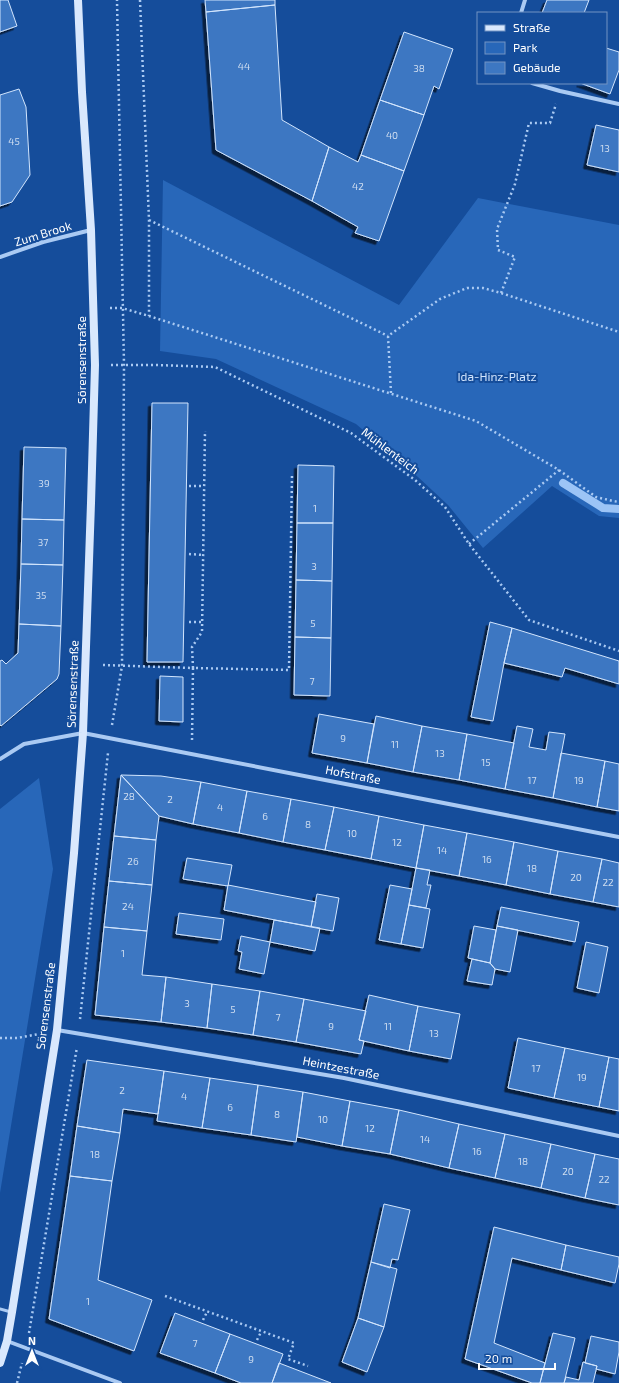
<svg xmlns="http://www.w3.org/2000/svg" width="619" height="1383" viewBox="0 0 619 1383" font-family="'Exo 2',sans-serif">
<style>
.green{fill:#2867b9}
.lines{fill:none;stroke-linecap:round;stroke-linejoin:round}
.stream{stroke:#9cc4f6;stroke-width:8}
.building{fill:#3d77c2;stroke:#d2e5fd;filter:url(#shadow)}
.path{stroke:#aacaf3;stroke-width:2.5;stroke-dasharray:2 3;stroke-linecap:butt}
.service{stroke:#aacaf3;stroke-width:3}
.minor{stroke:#aacaf3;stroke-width:4}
.secondary{stroke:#d9e8fd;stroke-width:8}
.labels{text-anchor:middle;stroke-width:4;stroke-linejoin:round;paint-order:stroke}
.number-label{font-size:10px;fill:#ceddf0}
.street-label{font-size:12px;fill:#fff;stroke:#154d9b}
.park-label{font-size:12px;fill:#d2e5fd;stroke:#154d9b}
</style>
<defs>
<filter id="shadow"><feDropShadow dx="-3.5" dy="3.5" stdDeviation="0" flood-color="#0009"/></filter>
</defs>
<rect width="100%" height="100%" fill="#154d9b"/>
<path class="green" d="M 163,180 L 399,305 L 478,198 L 619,225 L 619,518 L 599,516 L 552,486 L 483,548 L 448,505 L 418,477 L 356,424 L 216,359 L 160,351 Z
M 39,778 L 53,869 L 0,1193 L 0,809 Z"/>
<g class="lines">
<path class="stream" d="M 563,483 L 603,508 L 619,509"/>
</g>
<path class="building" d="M 0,0 L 8,0 L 17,26 L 0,32 Z
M 205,0 L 275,0 L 275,5 L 206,12 Z
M 547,0 L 589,0 L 584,13 L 542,13 Z
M 275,5 L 282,120 L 329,147 L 312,201 L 216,150 L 206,12 Z
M 404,32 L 453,49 L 439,89 L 434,86 L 424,115 L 380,100 Z
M 606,48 L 619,52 L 619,70 L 610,94 L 580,83 L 606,83 Z
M 19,89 L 26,107 L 30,175 L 12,202 L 0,206 L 0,95 Z
M 380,100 L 424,115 L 404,171 L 361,155 Z
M 596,125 L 619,130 L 619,172 L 587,165 Z
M 329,147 L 358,162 L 361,155 L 404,171 L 379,241 L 355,233 L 358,227 L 312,201 Z
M 152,403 L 188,403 L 183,662 L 147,662 Z
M 24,447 L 66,448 L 64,520 L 22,519 Z
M 298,465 L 334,466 L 333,523 L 297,523 Z
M 22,519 L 64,520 L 63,565 L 21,564 Z
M 297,523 L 333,523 L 332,581 L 296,580 Z
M 21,564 L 63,565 L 61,626 L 19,624 Z
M 296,580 L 332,581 L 331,638 L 295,637 Z
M 490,622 L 512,628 L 504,663 L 493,721 L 471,717 Z
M 19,624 L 61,626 L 59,674 L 57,679 L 1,726 L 0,725 L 0,661 L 2,660 L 6,664 L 18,653 Z
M 512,628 L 619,661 L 619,684 L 565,668 L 562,677 L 504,663 Z
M 295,637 L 331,638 L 330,696 L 294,695 Z
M 160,676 L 183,677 L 183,722 L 159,721 Z
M 319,714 L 374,724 L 367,763 L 312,753 Z
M 376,716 L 422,726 L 413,772 L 367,763 Z
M 422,726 L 467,734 L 459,780 L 413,772 Z
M 517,726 L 533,729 L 529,747 L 546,750 L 549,732 L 565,734 L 553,798 L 505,789 Z
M 467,734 L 514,743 L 505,789 L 459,780 Z
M 561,753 L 605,761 L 597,807 L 553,798 Z
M 605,761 L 619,764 L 619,811 L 597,807 Z
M 121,775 L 161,776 L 201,782 L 193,824 L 159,816 Z
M 121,775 L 159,816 L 156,840 L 114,836 Z
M 201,782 L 247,791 L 239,833 L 193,824 Z
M 247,791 L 291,799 L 283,842 L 239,833 Z
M 291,799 L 334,807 L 325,850 L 283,842 Z
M 334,807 L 379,816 L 371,859 L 325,850 Z
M 379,816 L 424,825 L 416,868 L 371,859 Z
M 424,825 L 467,833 L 459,876 L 416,868 Z
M 467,833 L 514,842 L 506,885 L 459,876 Z
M 114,836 L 156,840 L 152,885 L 109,881 Z
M 514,842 L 558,851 L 550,894 L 506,885 Z
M 558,851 L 602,859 L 593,902 L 550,894 Z
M 187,858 L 232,865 L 228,886 L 183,879 Z
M 602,859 L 619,863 L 619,907 L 593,902 Z
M 416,868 L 430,870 L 427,885 L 431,885 L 426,908 L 409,905 Z
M 109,881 L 152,885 L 147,931 L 104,927 Z
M 228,885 L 316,902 L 311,927 L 224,910 Z
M 390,885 L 412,889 L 401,944 L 379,940 Z
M 317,894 L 339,898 L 333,931 L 311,927 Z
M 409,905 L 430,909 L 423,948 L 401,944 Z
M 501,907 L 579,922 L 575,942 L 497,926 Z
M 179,913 L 224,919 L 221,940 L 176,934 Z
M 274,920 L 320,928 L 315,951 L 270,942 Z
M 474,926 L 496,930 L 490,963 L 468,958 Z
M 497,926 L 518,930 L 510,972 L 495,969 L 490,963 Z
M 104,927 L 147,931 L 142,975 L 166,977 L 161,1022 L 95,1015 Z
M 241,936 L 270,942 L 264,974 L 239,969 L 242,952 L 238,951 Z
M 586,942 L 608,947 L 599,993 L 577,988 Z
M 472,959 L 490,963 L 495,969 L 492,985 L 467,981 Z
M 166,977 L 212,984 L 207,1028 L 161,1022 Z
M 212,984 L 260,991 L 253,1035 L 207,1028 Z
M 260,991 L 304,999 L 296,1042 L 253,1035 Z
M 369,995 L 418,1006 L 409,1051 L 359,1040 Z
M 304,999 L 366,1011 L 359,1040 L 364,1041 L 361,1054 L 296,1042 Z
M 418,1006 L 460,1014 L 451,1059 L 409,1051 Z
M 518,1038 L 565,1048 L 554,1098 L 508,1088 Z
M 565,1048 L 609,1057 L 599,1107 L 554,1098 Z
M 609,1057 L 619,1059 L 619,1111 L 599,1107 Z
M 87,1060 L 164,1071 L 158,1114 L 123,1109 L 120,1133 L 77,1126 Z
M 164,1071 L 210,1078 L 202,1128 L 157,1121 Z
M 210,1078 L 258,1085 L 251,1135 L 202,1128 Z
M 258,1085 L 303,1092 L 296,1142 L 251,1135 Z
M 303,1092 L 350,1101 L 342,1146 L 297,1137 Z
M 350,1101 L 399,1110 L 390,1154 L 342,1146 Z
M 399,1110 L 459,1124 L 449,1168 L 390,1154 Z
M 459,1124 L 505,1134 L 495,1178 L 449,1168 Z
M 77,1126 L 120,1133 L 112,1181 L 70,1176 Z
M 505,1134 L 551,1144 L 541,1188 L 495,1178 Z
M 551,1144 L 595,1154 L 585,1198 L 541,1188 Z
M 595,1154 L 619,1159 L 619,1205 L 585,1198 Z
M 70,1176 L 112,1181 L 98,1280 L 152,1300 L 134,1351 L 49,1319 Z
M 384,1204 L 410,1210 L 398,1260 L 392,1259 L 390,1268 L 371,1262 Z
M 494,1227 L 566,1245 L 561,1270 L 512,1258 L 494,1343 L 545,1363 L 540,1383 L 532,1383 L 465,1359 Z
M 566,1245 L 619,1257 L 619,1264 L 615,1283 L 561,1270 Z
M 371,1262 L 397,1269 L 384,1327 L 358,1318 Z
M 175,1313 L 230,1334 L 215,1373 L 160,1353 Z
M 358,1318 L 384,1327 L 367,1372 L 342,1362 Z
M 553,1333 L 575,1338 L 564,1383 L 540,1383 Z
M 230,1334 L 283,1354 L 272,1383 L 241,1383 L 215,1373 Z
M 591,1336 L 619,1342 L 619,1352 L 615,1374 L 596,1369 L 597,1366 L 585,1363 Z
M 583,1362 L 597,1366 L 593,1383 L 564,1383 L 566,1377 L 579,1380 Z
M 279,1363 L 331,1383 L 272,1383 Z"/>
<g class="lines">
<path class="path" d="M 140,0 L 149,220 L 149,316
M 149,220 L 388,336
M 501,293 L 515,257 L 498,250 L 497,229 L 515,184 L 529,123 L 550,123 L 556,104
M 110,308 L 122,308 L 149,316 L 476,421 L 559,470 L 596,497 L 613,501 L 619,502
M 111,365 L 156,365 L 215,367 L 351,433 L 415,480 L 445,507 L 469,544 L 529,620 L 619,651
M 391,393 L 388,336 L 440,299 L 467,288 L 483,288 L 501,293 L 619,332
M 189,486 L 204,486
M 469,544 L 559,470
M 189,554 L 203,555
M 189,622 L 202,622
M 103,665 L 193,668 L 192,647 L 202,632 L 205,431
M 112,725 L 122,666 L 124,365 L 117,0
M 192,740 L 193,668 L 289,670 L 292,475
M 80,1019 L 108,753
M 0,1038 L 17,1038 L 39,1034
M 165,1296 L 294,1343 L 288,1359 L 308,1366
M 203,1320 L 207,1312
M 29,1333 L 77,1047
M 257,1340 L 261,1332
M 17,1383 L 22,1363"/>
<path class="service" d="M 0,1309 L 11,1312"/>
<path class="minor" d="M 521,13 L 525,0
M 532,83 L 560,91 L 619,104
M 0,257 L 43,242 L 91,230
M 0,759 L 24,744 L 83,733 L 619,837
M 57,1030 L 344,1078 L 619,1136
M 7,1341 L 120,1383"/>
<path class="secondary" d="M 0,1363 L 7,1341 L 12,1312 L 57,1030 L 74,853 L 83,733 L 91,503 L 95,365 L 91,230 L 82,92 L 78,0"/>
</g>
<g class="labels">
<g class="number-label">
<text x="244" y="70">44</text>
<text x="419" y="72">38</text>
<text x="392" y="139">40</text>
<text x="14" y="145">45</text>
<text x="605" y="152">13</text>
<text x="358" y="190">42</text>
<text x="44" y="487">39</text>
<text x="315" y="512">1</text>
<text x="43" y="546">37</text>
<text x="314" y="570">3</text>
<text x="41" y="599">35</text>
<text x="313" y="627">5</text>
<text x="312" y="685">7</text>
<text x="343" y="742">9</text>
<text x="395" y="748">11</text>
<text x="440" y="757">13</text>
<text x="486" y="766">15</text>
<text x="532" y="784">17</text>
<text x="579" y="784">19</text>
<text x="129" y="800">28</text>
<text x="170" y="803">2</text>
<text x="220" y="811">4</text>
<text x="265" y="820">6</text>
<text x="308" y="828">8</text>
<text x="352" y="837">10</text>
<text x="397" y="846">12</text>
<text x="442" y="854">14</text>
<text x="487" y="863">16</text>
<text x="133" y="865">26</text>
<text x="532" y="872">18</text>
<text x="576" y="881">20</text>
<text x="608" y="886">22</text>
<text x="128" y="910">24</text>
<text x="123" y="957">1</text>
<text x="187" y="1007">3</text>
<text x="233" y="1013">5</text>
<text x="278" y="1021">7</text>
<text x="331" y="1030">9</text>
<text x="388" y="1030">11</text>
<text x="434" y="1037">13</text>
<text x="536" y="1072">17</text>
<text x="582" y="1081">19</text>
<text x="122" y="1094">2</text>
<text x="184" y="1100">4</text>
<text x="230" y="1111">6</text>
<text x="277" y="1118">8</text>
<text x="323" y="1123">10</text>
<text x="370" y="1132">12</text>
<text x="425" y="1143">14</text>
<text x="477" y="1155">16</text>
<text x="95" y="1158">18</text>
<text x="523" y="1165">18</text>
<text x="568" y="1175">20</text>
<text x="604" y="1183">22</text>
<text x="88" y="1305">1</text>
<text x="195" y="1347">7</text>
<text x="251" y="1363">9</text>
</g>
<g class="street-label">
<text transform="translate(43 234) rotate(-17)" y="4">Zum Brook</text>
<text transform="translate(82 360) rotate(-90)" y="4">Sörensenstraße</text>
<text transform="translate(390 451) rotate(37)" y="4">Mühlenteich</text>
<text transform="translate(73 684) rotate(-88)" y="4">Sörensenstraße</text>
<text transform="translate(353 775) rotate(11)" y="4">Hofstraße</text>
<text transform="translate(46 1006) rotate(-83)" y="4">Sörensenstraße</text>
<text transform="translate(341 1068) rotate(11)" y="4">Heintzestraße</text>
</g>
<g class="park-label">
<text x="497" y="381">Ida-Hinz-Platz</text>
</g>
</g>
<rect x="477" y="12" width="130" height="72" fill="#154d9b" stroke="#7394c3"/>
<rect x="485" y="25" width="20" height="6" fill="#d9e8fd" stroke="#7394c3"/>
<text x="513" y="32" font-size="12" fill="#ffffff">Straße</text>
<rect x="485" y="42" width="20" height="12" fill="#2867b9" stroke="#7394c3"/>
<text x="513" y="52" font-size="12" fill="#ffffff">Park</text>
<rect x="485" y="62" width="20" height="12" fill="#3d77c2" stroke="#7394c3"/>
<text x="513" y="72" font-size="12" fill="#ffffff">Gebäude</text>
<g transform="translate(32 1351)" stroke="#154d9b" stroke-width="3" paint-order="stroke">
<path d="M0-3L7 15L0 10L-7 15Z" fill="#ffffff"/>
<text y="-6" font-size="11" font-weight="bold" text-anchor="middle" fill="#ffffff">N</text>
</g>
<path d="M479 1363v6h76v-6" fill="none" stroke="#ffffff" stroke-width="2"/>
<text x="485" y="1363" font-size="12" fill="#ffffff" stroke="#154d9b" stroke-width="3" paint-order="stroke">20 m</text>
</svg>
